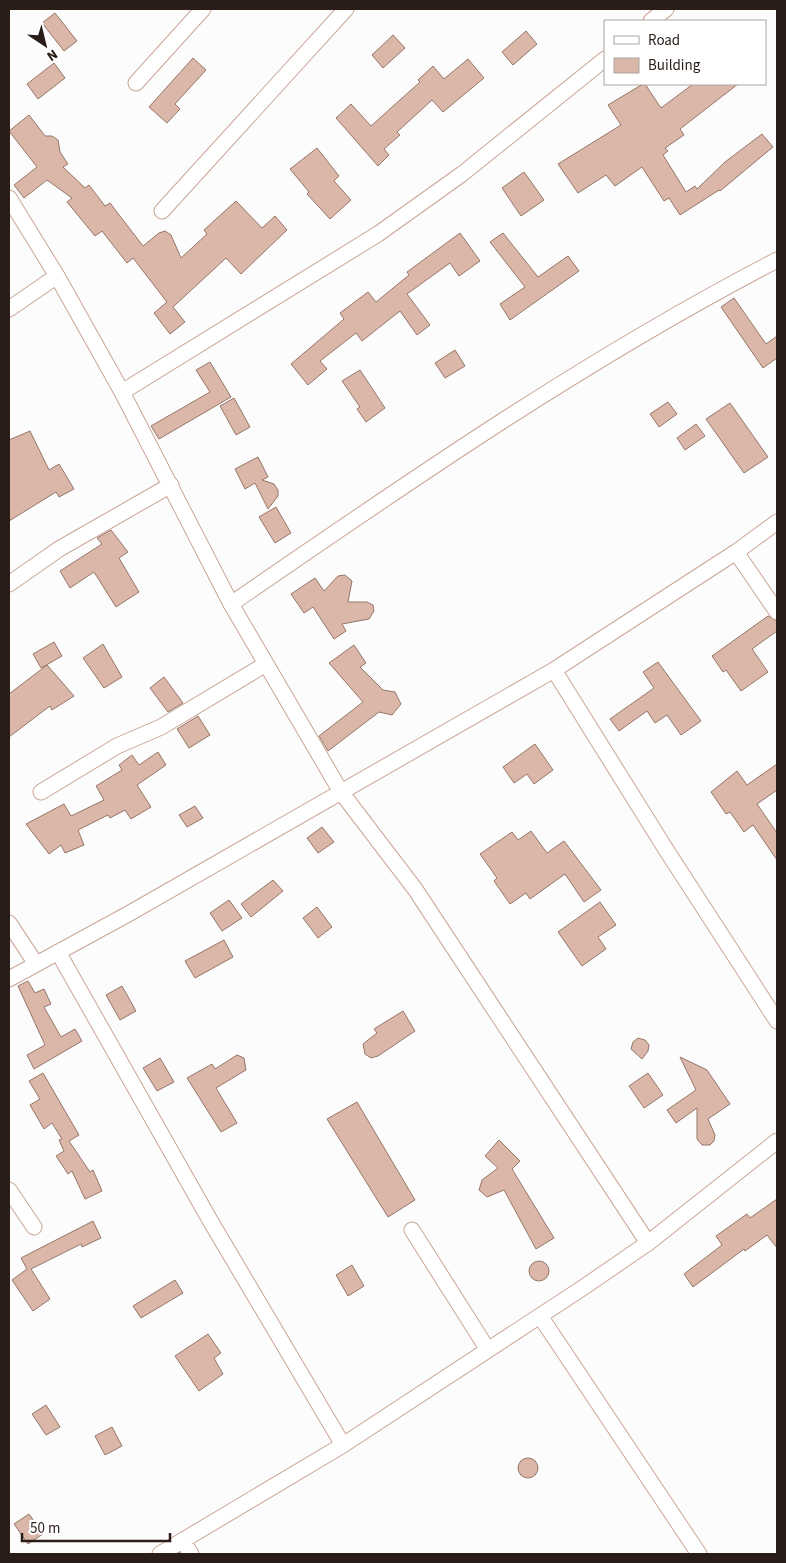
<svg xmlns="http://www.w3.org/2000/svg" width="786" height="1563" viewBox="0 0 786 1563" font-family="'Source Sans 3',sans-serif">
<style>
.building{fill:#dab7a8;stroke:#967668}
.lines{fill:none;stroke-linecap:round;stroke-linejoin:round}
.minor-casing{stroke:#c9a697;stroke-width:17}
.minor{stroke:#fff;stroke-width:15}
</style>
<rect width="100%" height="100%" fill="#fcfcfc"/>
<path class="building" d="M 55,13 L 77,41 L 64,51 L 42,23 Z
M 526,31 L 537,44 L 513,65 L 502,52 Z
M 393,35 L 405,48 L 383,68 L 372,55 Z
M 193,58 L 206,70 L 175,104 L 180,109 L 167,123 L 149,107 Z
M 468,59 L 484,78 L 443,112 L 432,100 L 397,132 L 400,135 L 384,149 L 389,155 L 378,166 L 336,118 L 351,104 L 371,126 L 420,82 L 418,80 L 433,66 L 444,79 Z
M 54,63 L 65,78 L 38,99 L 27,84 Z
M 643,84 L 645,84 L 661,108 L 693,84 L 738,84 L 680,129 L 684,135 L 665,148 L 668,151 L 663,155 L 686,192 L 695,186 L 697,189 L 725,162 L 762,134 L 773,147 L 720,191 L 719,190 L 680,215 L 669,198 L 664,201 L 642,167 L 615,186 L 606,175 L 578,193 L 558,164 L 621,125 L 608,105 Z
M 29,115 L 45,136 L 52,136 L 58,140 L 60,152 L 68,164 L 63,167 L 85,188 L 89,185 L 105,206 L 110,203 L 143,246 L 159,233 L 165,231 L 171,235 L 181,258 L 207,234 L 204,230 L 236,201 L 262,228 L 275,216 L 287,230 L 241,274 L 226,258 L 173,307 L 185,322 L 170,334 L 154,313 L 167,302 L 133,258 L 127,263 L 102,231 L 95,236 L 67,202 L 72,198 L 47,180 L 24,198 L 14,185 L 37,167 L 9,131 Z
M 317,148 L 339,176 L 334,181 L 351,200 L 330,219 L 307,194 L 309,192 L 290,169 Z
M 524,172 L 544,200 L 521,216 L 502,188 Z
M 460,233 L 480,261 L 459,276 L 450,263 L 407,294 L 430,325 L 417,335 L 400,311 L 362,341 L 356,333 L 320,361 L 327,369 L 308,385 L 291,364 L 344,319 L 340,313 L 368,292 L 376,302 L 409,275 L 407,272 Z
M 503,233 L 538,277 L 568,256 L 579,271 L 510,320 L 500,304 L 525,287 L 490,242 Z
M 734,298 L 766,344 L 777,336 L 777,358 L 763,368 L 721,307 Z
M 455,350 L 465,366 L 445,378 L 435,363 Z
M 210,362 L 231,397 L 159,439 L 151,426 L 210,392 L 196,370 Z
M 360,370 L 385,408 L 366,422 L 357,409 L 360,407 L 342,381 Z
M 234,398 L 250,427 L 236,435 L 220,406 Z
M 668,402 L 677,414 L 659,427 L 650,414 Z
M 730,403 L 768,457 L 744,473 L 706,419 Z
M 696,424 L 705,436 L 685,450 L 677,438 Z
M 30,431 L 49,470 L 59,464 L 74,489 L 59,497 L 56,492 L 9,521 L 9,440 Z
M 258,457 L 268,477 L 262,480 L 274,484 L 278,490 L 278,496 L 268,509 L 255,483 L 245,489 L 235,469 Z
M 276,507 L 291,533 L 275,543 L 259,517 Z
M 111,530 L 128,552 L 119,558 L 139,592 L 116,607 L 94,572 L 70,588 L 60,571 L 102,544 L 97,538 Z
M 345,575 L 352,581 L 348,602 L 367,602 L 373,605 L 374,611 L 369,619 L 342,624 L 346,631 L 334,639 L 313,607 L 304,613 L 291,594 L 315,578 L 324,591 L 338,576 Z
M 768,616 L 777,621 L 777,631 L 752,649 L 768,672 L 741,691 L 726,670 L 723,672 L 712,656 Z
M 54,642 L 62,656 L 41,668 L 33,654 Z
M 103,644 L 122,677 L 104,688 L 83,658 Z
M 354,645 L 366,663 L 360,667 L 383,690 L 395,692 L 401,704 L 392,715 L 379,712 L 328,751 L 319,736 L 363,702 L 329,663 Z
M 658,662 L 701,721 L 681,735 L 667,715 L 655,723 L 647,711 L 619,731 L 610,719 L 654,688 L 643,672 Z
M 47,665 L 74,696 L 52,710 L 50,706 L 9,737 L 9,694 Z
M 164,677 L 183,703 L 168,712 L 150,688 Z
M 198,716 L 210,735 L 189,748 L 177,729 Z
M 535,744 L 553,770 L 534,784 L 527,774 L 514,783 L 503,767 Z
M 158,752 L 166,765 L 137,785 L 151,807 L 131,819 L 125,810 L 110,818 L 108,815 L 78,830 L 84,845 L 65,853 L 61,845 L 49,854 L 26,824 L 64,804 L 71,816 L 104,800 L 96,786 L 122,770 L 119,765 L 132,755 L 139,765 Z
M 777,764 L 777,790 L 757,804 L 777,833 L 777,860 L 753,825 L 744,832 L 730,812 L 726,814 L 711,792 L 737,771 L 747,785 Z
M 195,806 L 203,818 L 187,827 L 179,815 Z
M 322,827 L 334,842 L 318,853 L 307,838 Z
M 531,831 L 547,853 L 564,841 L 601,890 L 584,902 L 565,874 L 530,899 L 526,893 L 510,904 L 494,881 L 497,878 L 480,854 L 512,832 L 518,840 Z
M 273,880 L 283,891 L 251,917 L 241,904 Z
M 229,900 L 242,918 L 222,931 L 210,913 Z
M 600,902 L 616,925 L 598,937 L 606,949 L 582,966 L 558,932 Z
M 317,907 L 332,927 L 318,938 L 303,918 Z
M 224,940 L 233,957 L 195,978 L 185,961 Z
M 28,981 L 35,993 L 44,989 L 51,1004 L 44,1007 L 61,1037 L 75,1029 L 82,1041 L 34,1069 L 27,1055 L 45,1045 L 18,986 Z
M 122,986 L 136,1011 L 120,1020 L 106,995 Z
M 403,1011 L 415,1031 L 378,1056 L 371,1058 L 365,1054 L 363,1044 L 377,1033 L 374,1029 Z
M 638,1038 L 645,1040 L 649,1045 L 648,1051 L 642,1059 L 631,1049 L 633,1042 Z
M 237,1055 L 244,1058 L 246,1070 L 216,1088 L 237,1123 L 221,1132 L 187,1078 L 212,1064 L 215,1069 Z
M 680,1057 L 707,1070 L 730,1104 L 708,1119 L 715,1135 L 714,1141 L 710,1145 L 702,1145 L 697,1139 L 697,1108 L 676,1123 L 667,1110 L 696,1090 Z
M 160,1058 L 174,1082 L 157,1091 L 143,1068 Z
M 43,1073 L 79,1135 L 69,1141 L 90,1172 L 93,1170 L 102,1191 L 85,1199 L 72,1171 L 68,1174 L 56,1156 L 64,1151 L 59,1140 L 62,1139 L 52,1123 L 44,1129 L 30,1105 L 40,1099 L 29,1081 Z
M 648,1073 L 663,1095 L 644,1108 L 629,1086 Z
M 357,1102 L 415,1200 L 388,1217 L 327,1119 Z
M 499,1140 L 520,1161 L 512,1169 L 554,1238 L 536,1249 L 504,1190 L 487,1197 L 479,1190 L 482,1180 L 498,1168 L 485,1156 Z
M 777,1199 L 777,1248 L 767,1235 L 745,1251 L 744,1249 L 693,1287 L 684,1274 L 722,1245 L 716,1236 L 747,1214 L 750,1218 Z
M 93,1221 L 101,1238 L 82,1247 L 81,1244 L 31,1269 L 50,1299 L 33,1311 L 12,1280 L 27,1269 L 21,1258 Z
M529 1271a10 10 0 1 1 20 0a10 10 0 1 1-20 0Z
M 352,1265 L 364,1286 L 348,1296 L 336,1275 Z
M 175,1280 L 183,1293 L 141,1318 L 133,1306 Z
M 208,1334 L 221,1353 L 214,1358 L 223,1374 L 199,1391 L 175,1356 Z
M 46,1405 L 60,1427 L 46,1435 L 32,1414 Z
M 112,1427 L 122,1446 L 105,1455 L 95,1436 Z
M518 1468a10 10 0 1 1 20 0a10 10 0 1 1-20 0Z
M 29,1514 L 43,1534 L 28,1544 L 14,1524 Z"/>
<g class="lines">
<defs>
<path id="minor" d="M 651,21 L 666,9
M 136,83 L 203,9
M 9,198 L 57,276 L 122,392 L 231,604 L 341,792 L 415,889 L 648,1243
M 162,211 L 346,9
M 9,309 L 57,276
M 122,392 L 378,234 L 462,174 L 605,59
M 736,552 L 777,612
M 9,584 L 59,549 L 171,485
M 231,604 C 408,482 586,359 777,260
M 554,670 L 665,848 L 777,1021
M 41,792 L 117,746 L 161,727 L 266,664
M 9,923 L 36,964
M 58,952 L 211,1222 L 343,1445
M 9,979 L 130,913 L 554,670 L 736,552 L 777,522
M 9,1190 L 34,1227
M 412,1230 L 488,1350
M 540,1316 L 699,1554
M 183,1541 L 191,1554
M 160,1554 L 343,1445 L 584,1287 L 648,1243 L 777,1141"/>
</defs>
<use href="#minor" class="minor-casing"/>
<use href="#minor" class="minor"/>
</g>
<rect width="786" height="1563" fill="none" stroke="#2a1d18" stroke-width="20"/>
<rect x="604" y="20" width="162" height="65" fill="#ffffff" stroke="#aaa5a3"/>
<rect x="614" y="36" width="25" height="8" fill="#ffffff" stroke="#aaa5a3"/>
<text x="648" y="45" font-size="15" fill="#2a1d18">Road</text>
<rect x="614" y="58" width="25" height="15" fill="#dab7a8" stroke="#aaa5a3"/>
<text x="648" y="70" font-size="15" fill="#2a1d18">Building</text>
<g transform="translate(45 45) rotate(145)" stroke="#ffffff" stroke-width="4" paint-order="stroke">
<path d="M0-4L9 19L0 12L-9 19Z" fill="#2a1d18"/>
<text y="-8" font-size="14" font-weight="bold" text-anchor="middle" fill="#2a1d18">N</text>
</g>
<path d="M22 1533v8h148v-8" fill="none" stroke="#2a1d18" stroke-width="2.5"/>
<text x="30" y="1533" font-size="15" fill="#2a1d18" stroke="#ffffff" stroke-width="4" paint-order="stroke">50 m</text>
</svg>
